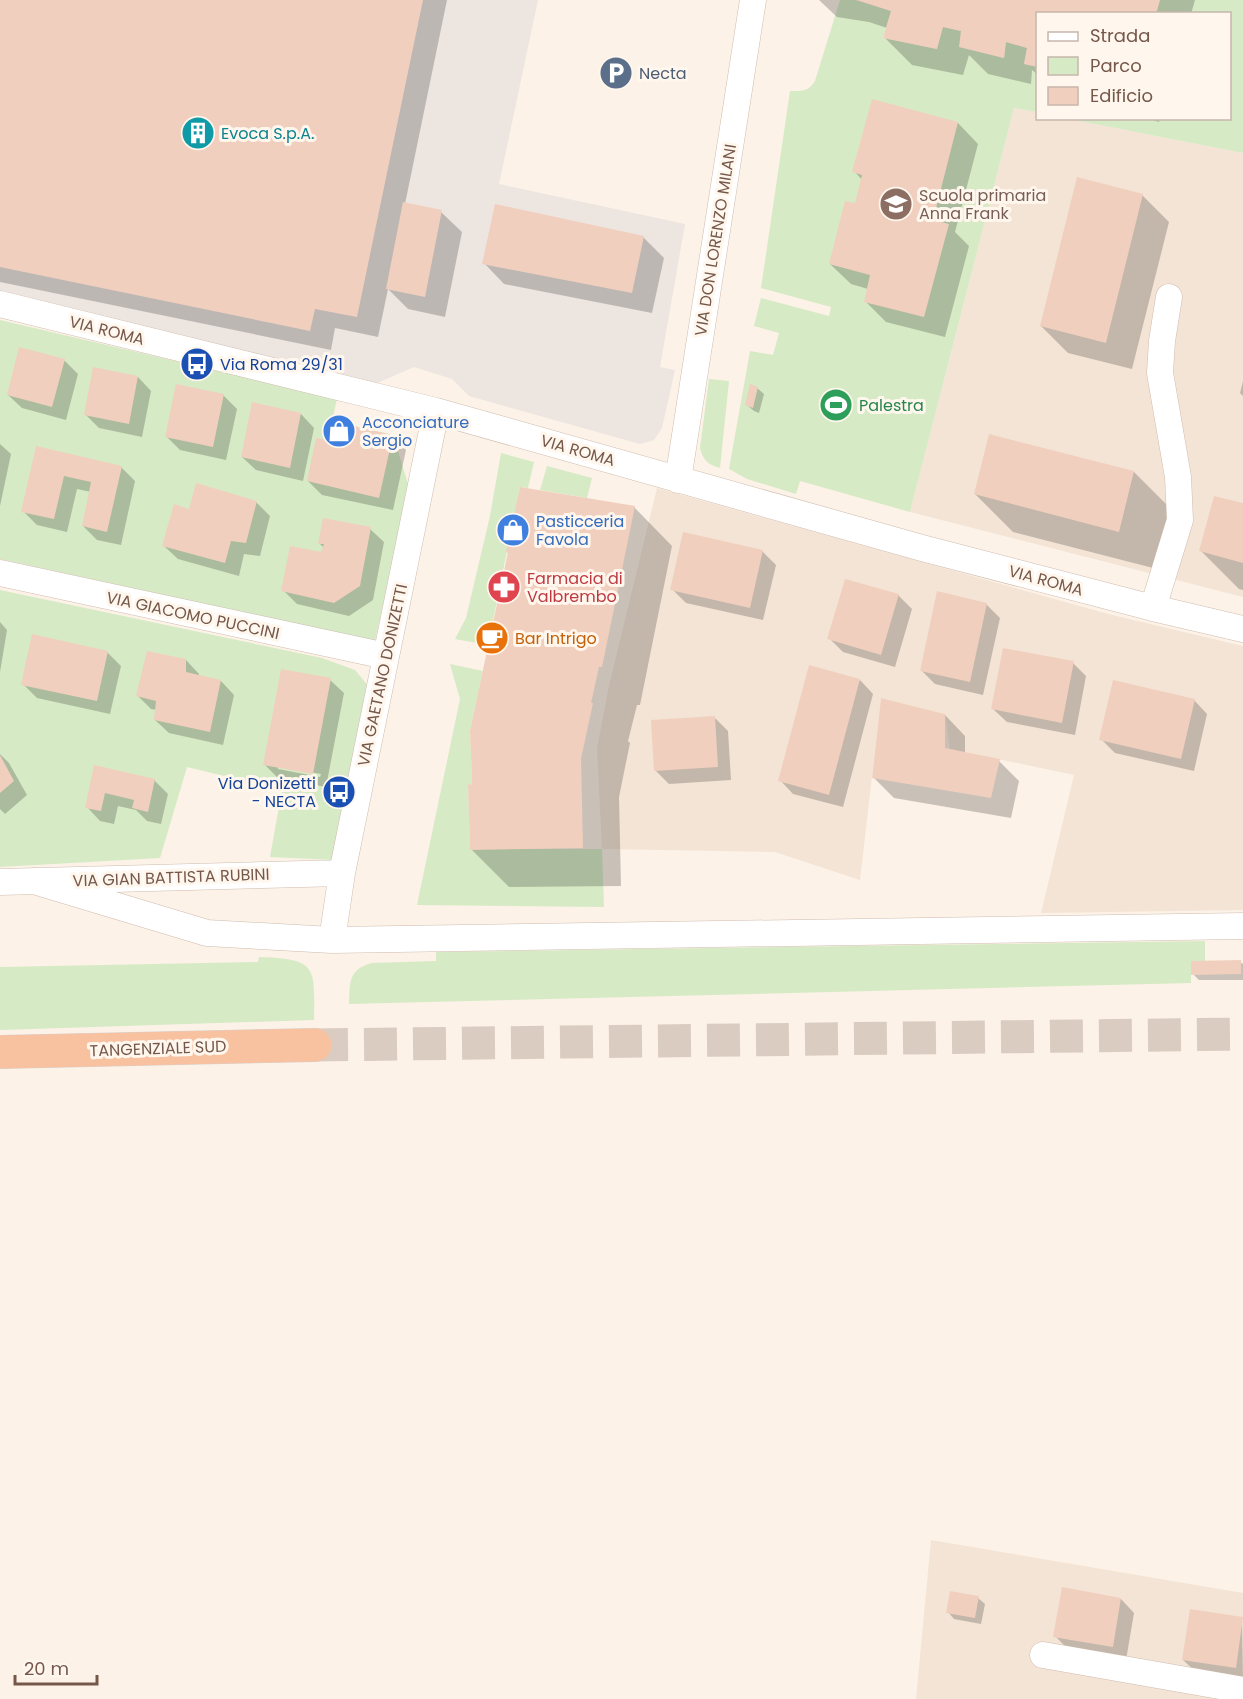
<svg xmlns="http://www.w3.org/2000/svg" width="1243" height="1699" viewBox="0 0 1243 1699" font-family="Poppins,sans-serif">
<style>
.residential{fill:#f4e4d5}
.industrial{fill:#ede5e0}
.green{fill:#d6eac5}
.shadow{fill:#0003;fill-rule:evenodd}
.building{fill:#f1cfbe}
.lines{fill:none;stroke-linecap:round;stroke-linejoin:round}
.trunk-tunnel{stroke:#daccc0;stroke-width:33;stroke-dasharray:33 16;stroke-linecap:butt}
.minor-casing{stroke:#d0bcaf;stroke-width:27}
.trunk-casing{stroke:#d9d0cd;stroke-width:34}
.minor{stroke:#fff;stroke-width:26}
.trunk{stroke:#f8c19f;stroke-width:33}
.labels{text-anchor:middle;stroke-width:6;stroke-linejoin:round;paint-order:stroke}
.service-label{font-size:16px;fill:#4e5e75;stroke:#fff7ed;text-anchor:start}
.culture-label{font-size:16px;fill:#0d838f;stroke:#fff7ed;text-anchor:start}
.education-label{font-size:16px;fill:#785e54;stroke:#fff7ed;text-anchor:start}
.street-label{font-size:16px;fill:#76584b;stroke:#fff7ed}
.transit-label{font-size:16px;fill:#164399;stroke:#fff7ed;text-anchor:start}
.leisure-label{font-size:16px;fill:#27864d;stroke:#fff7ed;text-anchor:start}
.shop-label{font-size:16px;fill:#366cbe;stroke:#fff7ed;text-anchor:start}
.health-label{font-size:16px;fill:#be3a42;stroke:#fff7ed;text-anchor:start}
.food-label{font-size:16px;fill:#c56008;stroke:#fff7ed;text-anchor:start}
</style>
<rect width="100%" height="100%" fill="#fcf2e7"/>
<path class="residential" d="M 1014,108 L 1037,112 L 1038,118 L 1069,119 L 1243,153 L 1243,597 L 910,512 Z
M 657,488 L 1108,614 L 1243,646 L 1243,910 L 1041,913 L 1074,775 L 950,749 L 945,714 L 881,698 L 860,880 L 775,852 L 602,849 L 597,748 L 609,686 Z
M 931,1540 L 1243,1593 L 1243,1699 L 916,1699 Z"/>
<path class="industrial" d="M 0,0 L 538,0 L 499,184 L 685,224 L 660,367 L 675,370 L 662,428 L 654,440 L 640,444 L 469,396 L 452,379 L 414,367 L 375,384 L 0,291 Z"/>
<path class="green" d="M 840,0 L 855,0 L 891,11 L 883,38 L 936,49 L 943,27 L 961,31 L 960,47 L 1004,58 L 1006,42 L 1027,48 L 1024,64 L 1037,67 L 1037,112 L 1014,108 L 910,512 L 800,481 L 796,494 L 747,479 L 729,469 L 750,351 L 773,355 L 779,333 L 754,326 L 761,298 L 829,316 L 831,307 L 761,288 L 790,91 C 802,91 808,92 815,81 Z
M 1160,0 L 1243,0 L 1243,153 L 1069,119 L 1230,118 L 1230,14 L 1156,13 Z
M 0,320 L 337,399 L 332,421 L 393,435 L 409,487 L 375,641 L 0,559 Z
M 709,379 L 729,381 L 720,468 C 708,465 703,460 700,448 Z
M 501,453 L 534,462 L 528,488 L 520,487 L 488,645 L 455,639 L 466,618 L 490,516 Z
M 547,466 L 592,478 L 587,498 L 540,490 Z
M 0,590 L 322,658 L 355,670 L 370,688 L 334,860 L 270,857 L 282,790 L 187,767 L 160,858 L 0,867 Z
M 450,664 L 483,671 L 470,731 L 472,780 L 472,785 L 468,785 L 470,849 L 602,849 L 604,907 L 417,905 L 460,699 Z
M 1205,941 L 1205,961 L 1191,962 L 1191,983 L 349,1004 C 350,983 348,970 371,963 L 436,961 L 436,952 Z
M 259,957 C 317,959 315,966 314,1020 L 0,1030 L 0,967 L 258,962 Z"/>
<path class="shadow" d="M 0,0 L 447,0 L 405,204 L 441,212 L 462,232 L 445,317 L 408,309 L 388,289 L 378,337 L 335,328 L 331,350 L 0,282 Z
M 819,0 L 1195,0 L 1191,14 L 1038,14 L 1038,75 L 1032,70 L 1031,84 L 988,74 L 969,55 L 963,75 L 912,65 L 885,38 L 887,28 L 869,22 L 837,17 Z
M 1146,118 L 1160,118 L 1159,122 Z
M 958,123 L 978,144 L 955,232 L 969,246 L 945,337 L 886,322 L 865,301 L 868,289 L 851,284 L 830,264 L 856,205 L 862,180 L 854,171 Z
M 1142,195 L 1169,222 L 1132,369 L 1068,353 L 1041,326 Z
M 643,237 L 664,258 L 652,313 L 504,284 L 484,263 Z
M 20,349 L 65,361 L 78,374 L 66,420 L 22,408 L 8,395 Z
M 138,377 L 151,391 L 142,437 L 99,428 L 86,415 Z
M 1243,381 L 1243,396 L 1240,393 Z
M 757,388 L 764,394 L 759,413 L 754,411 L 747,405 Z
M 223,395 L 237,409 L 226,460 L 180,450 L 166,436 Z
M 301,414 L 314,428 L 303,481 L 256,470 L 242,457 Z
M 990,435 L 1134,472 L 1172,510 L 1157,569 L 1013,532 L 975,494 Z
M 393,436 L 406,450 L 393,510 L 322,495 L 308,481 Z
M 0,444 L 11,454 L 0,506 Z
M 37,448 L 121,467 L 135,481 L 121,545 L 97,540 L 83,526 L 91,492 L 77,489 L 67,532 L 37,525 L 23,511 Z
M 256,502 L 270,516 L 260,556 L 244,554 L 239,576 L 178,559 L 164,546 L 190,511 Z
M 1243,505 L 1243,590 L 1239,589 L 1201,551 Z
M 634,507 L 672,546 L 640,705 L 637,705 L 628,741 L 630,743 L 619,797 L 621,886 L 509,887 L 471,849 L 473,786 L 509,554 L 507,552 Z
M 370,529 L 384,542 L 373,600 L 349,616 L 297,604 L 283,590 L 322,554 L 324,548 L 319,543 Z
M 762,551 L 776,565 L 763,620 L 686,603 L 672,589 Z
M 898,595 L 912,609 L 895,667 L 843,652 L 829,638 Z
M 986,604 L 1000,618 L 983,695 L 935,684 L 921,670 Z
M 0,622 L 7,630 L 0,672 Z
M 107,652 L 121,666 L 110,714 L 37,698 L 23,684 Z
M 186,660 L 199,674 L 199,676 L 221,681 L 234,695 L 223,745 L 169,733 L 155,720 L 157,710 L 151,709 L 138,696 Z
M 1073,663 L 1086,676 L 1075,735 L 1007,722 L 993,709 Z
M 330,680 L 344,693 L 326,787 L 278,778 L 265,765 ZM 278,766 L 321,774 L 320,777 L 278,769 Z
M 860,680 L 873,694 L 843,807 L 793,794 L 780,780 Z
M 1194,700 L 1207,714 L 1194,771 L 1115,753 L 1101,739 Z
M 945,715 L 965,736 L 965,754 L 999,761 L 1019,781 L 1011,818 L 894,798 L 873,777 Z
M 714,717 L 728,731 L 731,780 L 669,784 L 655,770 Z
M 0,754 L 9,763 L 27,795 L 5,814 L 0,809 Z
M 95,767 L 154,780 L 168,794 L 161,824 L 147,821 L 136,810 L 118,806 L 114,824 L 100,821 L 87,807 Z
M 1240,962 L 1243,964 L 1243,980 L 1199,980 L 1193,974 Z
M 978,1598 L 985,1604 L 981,1624 L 954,1619 L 948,1612 Z
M 1121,1599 L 1134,1613 L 1126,1660 L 1069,1650 L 1055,1636 Z
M 1242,1618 L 1243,1680 L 1197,1673 L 1183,1660 Z"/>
<path class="building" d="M 0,0 L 423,0 L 357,317 L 315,309 L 310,331 L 0,267 Z
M 857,0 L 1160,0 L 1156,14 L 1038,14 L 1038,67 L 1024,64 L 1027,48 L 1006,42 L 1004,58 L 959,47 L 961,31 L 943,27 L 937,49 L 883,38 L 891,11 Z
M 872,99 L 958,122 L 933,220 L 949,224 L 924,317 L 864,302 L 870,275 L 829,264 L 845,201 L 855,203 L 862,175 L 852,172 Z
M 1077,177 L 1143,194 L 1106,343 L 1040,326 Z
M 403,202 L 442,210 L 425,297 L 386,289 Z
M 495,204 L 644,236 L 632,293 L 482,264 Z
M 19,347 L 65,359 L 52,407 L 7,395 Z
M 93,367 L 138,376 L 129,424 L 84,415 Z
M 176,384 L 224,394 L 213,447 L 165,437 Z
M 750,384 L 758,387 L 753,408 L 745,405 Z
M 252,402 L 301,413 L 290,468 L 241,457 Z
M 332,421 L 393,435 L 379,498 L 307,481 L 316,438 L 328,440 Z
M 989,434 L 1134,471 L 1119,532 L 974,494 Z
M 36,446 L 122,466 L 107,532 L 82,526 L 91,482 L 64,476 L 54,519 L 21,512 Z
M 196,483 L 257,501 L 246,543 L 231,541 L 225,563 L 162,546 L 174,504 L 189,509 Z
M 520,487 L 635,506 L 602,667 L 599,667 L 591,703 L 593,703 L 581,759 L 583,848 L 470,850 L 468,784 L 472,785 L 472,780 L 470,731 L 508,552 L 506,552 Z
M 1214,496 L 1243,503 L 1243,563 L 1199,551 Z
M 323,518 L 371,527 L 360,586 L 334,603 L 281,591 L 290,546 L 321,552 L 324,544 L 318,544 Z
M 683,532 L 763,550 L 750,608 L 670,590 Z
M 845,579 L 899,594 L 881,655 L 827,639 Z
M 937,591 L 987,603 L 970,682 L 920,671 Z
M 32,634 L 108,651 L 97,701 L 21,685 Z
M 1003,648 L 1074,661 L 1062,723 L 991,709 Z
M 147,651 L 186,659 L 186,672 L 221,680 L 210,732 L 154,720 L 156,701 L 136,696 Z
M 809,665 L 860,679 L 829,795 L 778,781 Z
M 281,669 L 331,678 L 313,774 L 263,765 Z
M 1113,680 L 1195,699 L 1181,759 L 1099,740 Z
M 881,698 L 945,714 L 945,748 L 1000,759 L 991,798 L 872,778 Z
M 715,716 L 718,767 L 654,771 L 651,720 Z
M 0,755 L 14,781 L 0,793 Z
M 94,765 L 155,779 L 148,812 L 132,808 L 134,800 L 105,793 L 101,811 L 85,808 Z
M 1241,960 L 1241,974 L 1191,975 L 1191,961 Z
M 1062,1587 L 1121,1598 L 1113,1647 L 1053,1637 Z
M 950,1591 L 979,1596 L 975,1618 L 946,1613 Z
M 1190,1609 L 1243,1617 L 1236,1668 L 1182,1660 Z"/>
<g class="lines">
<path class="trunk-tunnel" d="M 315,1045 L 1243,1034"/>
<defs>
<path id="minor" d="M 0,304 L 436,411 L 922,548 L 1153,608 L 1243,629
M 678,480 L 753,0
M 0,573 L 386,656
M 1153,608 L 1180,520 L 1178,477 L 1160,373 L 1162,341 L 1169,297
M 34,881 L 207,933 L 332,940 L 1243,926
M 0,882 L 342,873
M 332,940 L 342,873 L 436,411
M 1043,1655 L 1243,1690"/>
<path id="trunk" d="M 0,1052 L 315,1045"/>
</defs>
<use href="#minor" class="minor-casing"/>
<use href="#trunk" class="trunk-casing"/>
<use href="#minor" class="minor"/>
<use href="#trunk" class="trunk"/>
</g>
<defs>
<symbol id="parking-disc" viewBox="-11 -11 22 22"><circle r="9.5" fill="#5c6f8a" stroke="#fff7ed"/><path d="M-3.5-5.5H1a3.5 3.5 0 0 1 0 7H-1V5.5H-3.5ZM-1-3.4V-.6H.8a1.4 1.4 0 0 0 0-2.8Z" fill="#fff"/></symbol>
<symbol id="building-disc" viewBox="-11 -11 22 22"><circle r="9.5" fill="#0f9aa8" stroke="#fff7ed"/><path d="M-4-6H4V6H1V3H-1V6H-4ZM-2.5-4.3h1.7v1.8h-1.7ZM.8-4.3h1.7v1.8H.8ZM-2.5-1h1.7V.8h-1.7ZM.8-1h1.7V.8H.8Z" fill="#fff"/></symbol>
<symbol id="school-disc" viewBox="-11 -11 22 22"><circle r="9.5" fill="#8d6e63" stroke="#fff7ed"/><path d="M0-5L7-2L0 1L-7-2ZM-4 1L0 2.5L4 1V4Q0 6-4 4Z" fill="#fff"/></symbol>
<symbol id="bus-disc" viewBox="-11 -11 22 22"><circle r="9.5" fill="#1a4fb4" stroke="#fff7ed"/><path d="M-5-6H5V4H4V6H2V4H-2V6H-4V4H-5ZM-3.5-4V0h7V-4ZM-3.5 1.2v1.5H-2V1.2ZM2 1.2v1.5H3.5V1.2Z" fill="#fff"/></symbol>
<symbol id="stadium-disc" viewBox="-11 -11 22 22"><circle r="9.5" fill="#2e9e5b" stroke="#fff7ed"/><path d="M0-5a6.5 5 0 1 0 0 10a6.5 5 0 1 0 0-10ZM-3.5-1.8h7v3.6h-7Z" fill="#fff"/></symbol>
<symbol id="shop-disc" viewBox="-11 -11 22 22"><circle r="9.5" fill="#3f7fe0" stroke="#fff7ed"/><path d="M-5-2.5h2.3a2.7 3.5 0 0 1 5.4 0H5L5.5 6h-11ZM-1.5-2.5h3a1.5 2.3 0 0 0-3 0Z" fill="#fff"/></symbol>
<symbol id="pharmacy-disc" viewBox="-11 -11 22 22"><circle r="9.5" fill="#e0444e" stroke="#fff7ed"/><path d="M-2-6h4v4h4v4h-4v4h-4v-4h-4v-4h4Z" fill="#fff"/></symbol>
<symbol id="cafe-disc" viewBox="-11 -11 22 22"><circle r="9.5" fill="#e8710a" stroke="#fff7ed"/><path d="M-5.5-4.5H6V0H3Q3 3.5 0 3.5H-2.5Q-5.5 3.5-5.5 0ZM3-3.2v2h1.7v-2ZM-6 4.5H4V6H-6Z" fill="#fff"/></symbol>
</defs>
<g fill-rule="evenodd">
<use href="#parking-disc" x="597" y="54" width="38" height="38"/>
<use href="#building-disc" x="179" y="114" width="38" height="38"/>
<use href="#school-disc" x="877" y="185" width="38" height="38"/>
<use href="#bus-disc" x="178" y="345" width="38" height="38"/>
<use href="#stadium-disc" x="817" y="386" width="38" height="38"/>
<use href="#shop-disc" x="320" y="412" width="38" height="38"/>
<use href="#shop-disc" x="494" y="511" width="38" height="38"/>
<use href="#pharmacy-disc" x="485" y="568" width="38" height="38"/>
<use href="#cafe-disc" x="473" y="619" width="38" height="38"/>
<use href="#bus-disc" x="320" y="773" width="38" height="38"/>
</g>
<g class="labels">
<g class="service-label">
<text x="639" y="79">Necta</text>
</g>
<g class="culture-label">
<text x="221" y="139">Evoca S.p.A.</text>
</g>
<g class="education-label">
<text x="919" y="201">Scuola primaria<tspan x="919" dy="18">Anna Frank</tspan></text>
</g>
<g class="street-label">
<text transform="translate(715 240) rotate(-81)" y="6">VIA DON LORENZO MILANI</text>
<text transform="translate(107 330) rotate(14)" y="6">VIA ROMA</text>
<text transform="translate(578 450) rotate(16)" y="6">VIA ROMA</text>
<text transform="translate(1046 580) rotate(15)" y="6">VIA ROMA</text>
<text transform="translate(193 615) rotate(12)" y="6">VIA GIACOMO PUCCINI</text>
<text transform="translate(382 675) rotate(-78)" y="6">VIA GAETANO DONIZETTI</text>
<text transform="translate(171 877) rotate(-2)" y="6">VIA GIAN BATTISTA RUBINI</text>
<text transform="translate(158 1048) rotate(-2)" y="6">TANGENZIALE SUD</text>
</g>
<g class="transit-label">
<text x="220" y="370">Via Roma 29/31</text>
<text x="316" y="789" text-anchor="end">Via Donizetti<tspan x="316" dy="18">- NECTA</tspan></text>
</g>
<g class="leisure-label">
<text x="859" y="411">Palestra</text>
</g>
<g class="shop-label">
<text x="362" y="428">Acconciature<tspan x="362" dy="18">Sergio</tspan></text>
<text x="536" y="527">Pasticceria<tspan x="536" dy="18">Favola</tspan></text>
</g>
<g class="health-label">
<text x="527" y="584">Farmacia di<tspan x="527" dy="18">Valbrembo</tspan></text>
</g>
<g class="food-label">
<text x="515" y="644">Bar Intrigo</text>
</g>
</g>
<rect x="1036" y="12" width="195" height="108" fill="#fff7ed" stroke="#c8b7ac" stroke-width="1.5"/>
<rect x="1048" y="32" width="30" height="9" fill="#ffffff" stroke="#c8b7ac" stroke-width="1.5"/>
<text x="1090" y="42" font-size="18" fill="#76584b">Strada</text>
<rect x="1048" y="57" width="30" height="18" fill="#d6eac5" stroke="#c8b7ac" stroke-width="1.5"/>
<text x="1090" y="72" font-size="18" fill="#76584b">Parco</text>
<rect x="1048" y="87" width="30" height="18" fill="#f1cfbe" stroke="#c8b7ac" stroke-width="1.5"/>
<text x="1090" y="102" font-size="18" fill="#76584b">Edificio</text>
<path d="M15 1675v9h82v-9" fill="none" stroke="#76584b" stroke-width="3"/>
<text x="24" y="1675" font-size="18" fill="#76584b" stroke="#fff7ed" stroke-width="4.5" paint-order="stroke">20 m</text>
</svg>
